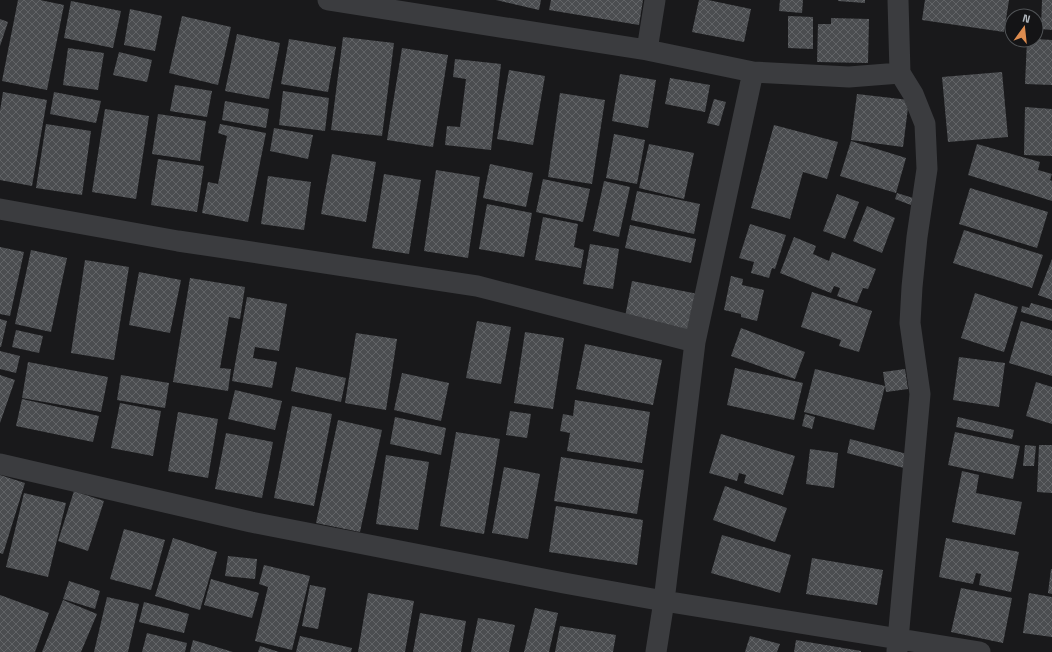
<svg xmlns="http://www.w3.org/2000/svg" width="1052" height="652" viewBox="0 0 1052 652" font-family="'Titillium Web',sans-serif">
<style>
.building{fill:url(#building-cross-hatch)}
.lines{fill:none;stroke-linecap:round;stroke-linejoin:round}
.street{stroke:#3b3c3f;stroke-width:21}
</style>
<defs>
<pattern id="building-cross-hatch" width="8" height="8" patternUnits="userSpaceOnUse"><rect width="8" height="8" fill="#4b4d50"/><path d="M0 0l8 8M0 8l8-8" fill="none" stroke="#626467"/></pattern>
</defs>
<rect width="100%" height="100%" fill="#19191b"/>
<path class="building" d="M 18,0 L 40,0 L 64,5 L 47,90 L 2,81 Z
M 496,0 L 541,0 L 539,10 Z
M 551,0 L 643,0 L 639,25 L 549,10 Z
M 699,0 L 708,0 L 751,9 L 744,42 L 692,32 Z
M 780,0 L 803,0 L 802,13 L 779,11 Z
M 838,0 L 865,0 L 865,3 L 838,1 Z
M 925,0 L 1009,0 L 1004,32 L 922,20 Z
M 1042,0 L 1052,0 L 1052,30 L 1041,29 Z
M 71,1 L 121,11 L 113,48 L 64,38 Z
M 130,9 L 162,16 L 155,51 L 124,45 Z
M 182,16 L 231,27 L 218,85 L 169,73 Z
M 788,16 L 813,17 L 813,49 L 788,48 Z
M 831,18 L 869,19 L 868,63 L 817,62 L 818,24 L 831,24 Z
M 0,19 L 8,22 L 0,46 Z
M 237,34 L 280,43 L 269,99 L 225,91 Z
M 343,37 L 394,43 L 382,136 L 331,130 Z
M 289,39 L 336,47 L 328,92 L 281,84 Z
M 1036,39 L 1052,40 L 1052,85 L 1025,84 L 1027,40 Z
M 68,48 L 104,53 L 98,90 L 63,85 Z
M 402,48 L 448,55 L 433,147 L 387,140 Z
M 119,52 L 152,60 L 147,82 L 113,75 Z
M 455,59 L 501,64 L 491,150 L 445,145 L 447,126 L 460,127 L 466,79 L 453,77 Z
M 509,70 L 545,76 L 533,145 L 497,139 Z
M 1002,72 L 1008,137 L 948,142 L 942,77 Z
M 620,74 L 656,80 L 648,128 L 612,121 Z
M 670,78 L 710,85 L 705,112 L 665,104 Z
M 175,85 L 212,91 L 207,117 L 170,111 Z
M 283,91 L 329,98 L 325,131 L 279,125 Z
M 3,92 L 47,100 L 32,186 L 0,180 L 0,111 Z
M 54,92 L 101,101 L 96,123 L 50,114 Z
M 560,93 L 605,100 L 592,184 L 548,177 Z
M 857,94 L 909,100 L 903,147 L 851,140 Z
M 714,99 L 726,102 L 719,126 L 707,123 Z
M 225,101 L 269,109 L 266,128 L 222,120 Z
M 1025,107 L 1052,109 L 1052,156 L 1024,155 Z
M 105,109 L 149,116 L 136,199 L 92,192 Z
M 158,114 L 206,121 L 200,161 L 152,154 Z
M 46,124 L 91,131 L 82,195 L 36,188 Z
M 220,124 L 266,133 L 248,222 L 202,213 L 208,182 L 218,184 L 227,136 L 218,133 Z
M 774,125 L 838,142 L 827,179 L 803,172 L 790,219 L 751,208 Z
M 274,128 L 313,135 L 308,159 L 270,151 Z
M 614,134 L 645,140 L 637,184 L 606,178 Z
M 851,141 L 906,158 L 896,193 L 840,176 Z
M 649,144 L 694,153 L 684,199 L 639,188 Z
M 977,144 L 1040,162 L 1038,170 L 1052,174 L 1050,180 L 1052,181 L 1052,201 L 968,175 Z
M 332,154 L 376,162 L 366,222 L 321,214 Z
M 158,159 L 204,166 L 197,212 L 151,205 Z
M 490,164 L 533,173 L 526,207 L 483,198 Z
M 436,170 L 480,177 L 468,258 L 424,251 Z
M 384,174 L 421,180 L 409,254 L 372,248 Z
M 268,176 L 311,182 L 304,230 L 261,224 Z
M 543,179 L 590,189 L 583,222 L 536,212 Z
M 604,181 L 630,187 L 619,237 L 593,231 Z
M 970,188 L 1048,212 L 1037,248 L 959,224 Z
M 637,191 L 700,204 L 694,234 L 631,220 Z
M 897,193 L 913,198 L 911,205 L 895,199 Z
M 837,194 L 859,202 L 845,239 L 823,231 Z
M 487,204 L 532,213 L 524,257 L 479,249 Z
M 867,206 L 895,218 L 882,253 L 853,241 Z
M 543,217 L 578,224 L 574,247 L 584,250 L 581,268 L 535,260 Z
M 750,224 L 786,235 L 775,269 L 772,268 L 769,278 L 751,273 L 754,262 L 739,258 Z
M 630,225 L 696,239 L 691,263 L 625,248 Z
M 964,230 L 1043,255 L 1032,288 L 953,263 Z
M 794,237 L 816,246 L 813,254 L 829,261 L 832,252 L 876,269 L 868,289 L 863,288 L 857,303 L 837,296 L 840,288 L 834,286 L 831,293 L 780,273 Z
M 590,244 L 619,249 L 613,289 L 583,284 Z
M 0,247 L 24,252 L 10,316 L 0,314 Z
M 31,250 L 67,258 L 51,332 L 15,324 Z
M 1052,259 L 1052,300 L 1038,295 Z
M 85,260 L 129,267 L 114,360 L 71,353 Z
M 139,272 L 181,280 L 170,333 L 129,325 Z
M 731,276 L 743,279 L 742,285 L 764,290 L 757,321 L 741,317 L 741,314 L 724,310 Z
M 190,278 L 245,287 L 240,319 L 229,317 L 220,368 L 231,369 L 228,391 L 173,382 Z
M 632,281 L 698,294 L 690,335 L 624,322 Z
M 812,292 L 872,311 L 859,352 L 839,346 L 841,340 L 801,327 Z
M 975,293 L 1018,307 L 1004,352 L 961,338 Z
M 247,297 L 287,304 L 279,351 L 255,347 L 253,358 L 277,362 L 272,388 L 232,381 Z
M 1031,303 L 1052,309 L 1052,321 L 1021,312 L 1022,306 L 1029,308 Z
M 0,319 L 7,321 L 1,347 L 0,347 Z
M 477,321 L 511,327 L 501,384 L 466,378 Z
M 1021,321 L 1052,330 L 1052,376 L 1009,363 Z
M 741,328 L 805,352 L 795,379 L 731,356 Z
M 16,330 L 43,336 L 39,353 L 12,347 Z
M 525,332 L 564,338 L 553,409 L 514,403 Z
M 356,333 L 397,339 L 386,410 L 345,403 Z
M 585,344 L 662,360 L 653,405 L 576,389 Z
M 0,351 L 20,356 L 16,373 L 0,369 Z
M 959,357 L 1005,363 L 999,407 L 953,400 Z
M 28,362 L 108,377 L 101,412 L 22,398 Z
M 296,367 L 346,378 L 341,402 L 291,391 Z
M 735,368 L 803,383 L 794,420 L 727,405 Z
M 815,369 L 885,386 L 874,430 L 804,412 Z
M 905,369 L 908,389 L 886,392 L 883,372 Z
M 402,373 L 449,383 L 441,421 L 394,410 Z
M 0,375 L 15,380 L 0,423 Z
M 121,375 L 169,383 L 165,408 L 117,400 Z
M 1036,382 L 1052,387 L 1052,424 L 1026,416 Z
M 235,390 L 282,401 L 275,430 L 228,419 Z
M 22,399 L 99,416 L 93,442 L 16,426 Z
M 575,400 L 650,412 L 642,463 L 567,451 L 570,433 L 560,431 L 563,414 L 573,416 Z
M 120,403 L 161,411 L 153,456 L 111,448 Z
M 292,406 L 332,414 L 314,506 L 274,498 Z
M 510,411 L 531,414 L 527,438 L 506,435 Z
M 178,412 L 218,419 L 208,478 L 168,471 Z
M 805,414 L 815,417 L 812,429 L 802,426 Z
M 395,417 L 446,428 L 441,455 L 390,444 Z
M 958,417 L 1014,430 L 1012,439 L 956,427 Z
M 338,420 L 382,430 L 360,532 L 316,523 Z
M 456,432 L 500,439 L 484,534 L 440,526 Z
M 955,432 L 1020,446 L 1013,479 L 948,465 Z
M 226,433 L 273,442 L 262,498 L 215,489 Z
M 721,434 L 795,456 L 783,495 L 744,483 L 746,475 L 739,473 L 737,481 L 709,473 Z
M 850,439 L 907,454 L 904,468 L 847,453 Z
M 1025,445 L 1036,446 L 1034,466 L 1023,466 Z
M 1039,445 L 1052,445 L 1052,493 L 1037,492 Z
M 810,449 L 838,453 L 834,488 L 806,484 Z
M 386,455 L 429,462 L 418,530 L 376,524 Z
M 561,457 L 644,470 L 637,514 L 554,501 Z
M 504,467 L 540,474 L 528,539 L 492,533 Z
M 962,471 L 979,475 L 976,493 L 1022,502 L 1015,535 L 952,522 Z
M 0,475 L 25,483 L 3,554 L 0,553 Z
M 725,486 L 787,508 L 775,542 L 713,520 Z
M 74,491 L 104,501 L 88,551 L 58,541 Z
M 24,493 L 66,503 L 48,577 L 6,567 Z
M 556,506 L 643,520 L 637,565 L 549,552 Z
M 124,529 L 165,540 L 151,590 L 110,579 Z
M 722,535 L 791,555 L 780,593 L 711,573 Z
M 173,538 L 217,552 L 200,610 L 155,596 Z
M 946,538 L 1019,552 L 1011,592 L 979,585 L 981,574 L 976,573 L 973,584 L 939,577 Z
M 228,556 L 257,559 L 255,579 L 225,576 Z
M 812,558 L 883,570 L 877,605 L 806,594 Z
M 264,565 L 310,576 L 292,650 L 255,641 L 268,587 L 259,584 Z
M 1051,569 L 1052,569 L 1052,594 L 1048,593 Z
M 211,579 L 259,593 L 252,618 L 204,605 Z
M 69,581 L 100,591 L 95,609 L 63,599 Z
M 310,585 L 326,588 L 318,629 L 302,626 Z
M 961,588 L 1012,598 L 1003,643 L 951,632 Z
M 368,593 L 414,601 L 405,652 L 358,652 Z
M 1029,593 L 1052,597 L 1052,637 L 1023,633 Z
M 0,595 L 49,613 L 35,652 L 0,652 Z
M 107,597 L 139,604 L 128,652 L 94,652 Z
M 63,600 L 97,614 L 81,652 L 42,652 Z
M 144,602 L 189,614 L 184,633 L 139,622 Z
M 535,608 L 558,613 L 549,652 L 524,652 Z
M 420,613 L 466,621 L 461,652 L 413,652 Z
M 478,618 L 515,625 L 509,652 L 471,652 Z
M 560,626 L 616,635 L 613,652 L 555,652 Z
M 147,633 L 187,643 L 185,652 L 142,652 Z
M 300,636 L 352,648 L 351,652 L 296,652 Z
M 750,636 L 780,644 L 777,652 L 745,652 Z
M 193,640 L 233,652 L 190,652 Z
M 796,640 L 861,651 L 861,652 L 794,652 Z
M 260,646 L 279,652 L 258,652 Z"/>
<g class="lines">
<path class="street" d="M 328,0 L 647,50 L 753,72 L 849,77 L 900,73
M 647,50 L 655,0
M 0,209 L 178,241 L 477,286 L 695,342
M 0,464 L 251,522 L 564,583 L 664,601 L 980,652
M 897,651 L 920,394 L 910,323 L 912,287 L 917,237 L 927,169 L 925,124 L 913,94 L 900,73 L 898,0
M 656,652 L 664,601 L 695,342 L 753,72"/>
</g>
<g transform="translate(1024 28) rotate(15)"><circle r="19" fill="#141416" stroke="#515457"/>
<path d="M0-3L7 15L0 10L-7 15Z" fill="#dd8c4f"/>
<text y="-6" font-size="11" font-weight="bold" text-anchor="middle" fill="#adb3b9">N</text>
</g>
</svg>
